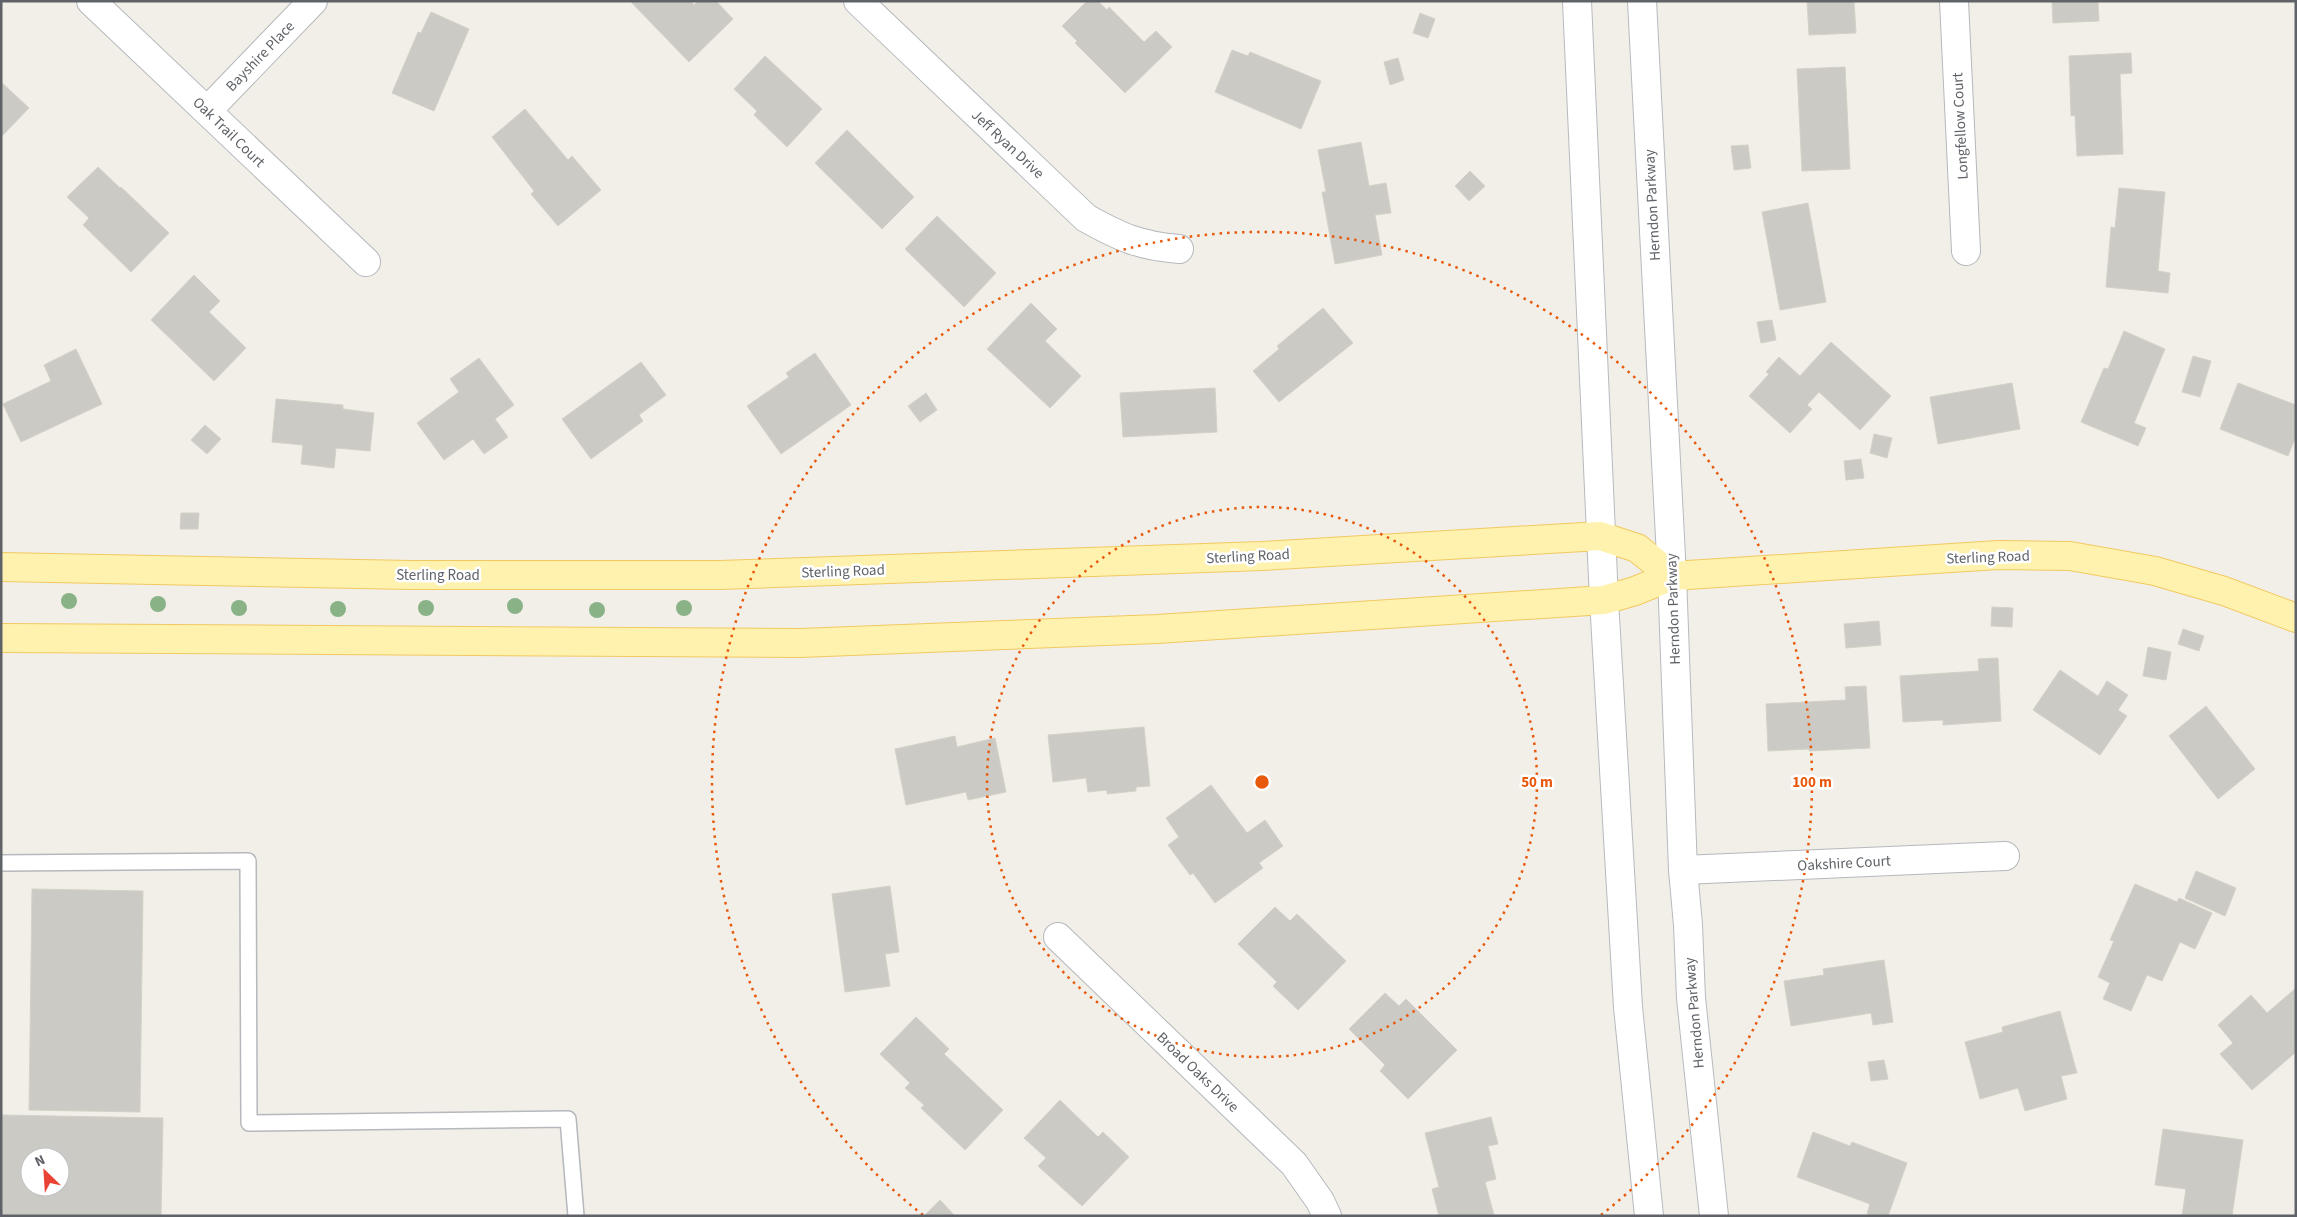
<svg xmlns="http://www.w3.org/2000/svg" width="2297" height="1217" viewBox="0 0 2297 1217" font-family="'Source Sans 3',sans-serif">
<style>
.building{fill:#cccac5;stroke:#d6d1c6;fill-rule:evenodd}
.lines{fill:none;stroke-linecap:round;stroke-linejoin:round}
.service-casing{stroke:#b5b8bc;stroke-width:18}
.minor-casing{stroke:#b5b8bc;stroke-width:30}
.secondary-casing{stroke:#b6babf;stroke-width:30}
.primary-casing{stroke:#f2c960;stroke-width:30}
.service{stroke:#fff;stroke-width:15}
.minor{stroke:#fff;stroke-width:28}
.secondary{stroke:#fff;stroke-width:28}
.primary{stroke:#fff2af;stroke-width:28}
.tree{fill:#89b387}
.ring{fill:none;stroke:#e8590c;stroke-width:2.5;stroke-dasharray:2.5 5}
.labels{text-anchor:middle;stroke-width:5;stroke-linejoin:round;paint-order:stroke}
.street-label{font-size:15px;fill:#5f6368;stroke:#fff}
.centre{fill:#e8590c;stroke:#fff;stroke-width:2.5}
.ring-label{font-size:15px;text-anchor:middle;font-weight:bold;fill:#e8590c;stroke:#fff;stroke-width:5;stroke-linejoin:round;paint-order:stroke}
</style>
<rect width="100%" height="100%" fill="#f1efe8"/>
<path class="building" d="M 630,1 L 691,1 L 694,5 L 698,1 L 716,1 L 733,19 L 689,62 Z
M 1087,1 L 1098,1 L 1107,10 L 1109,7 L 1144,42 L 1156,31 L 1172,47 L 1125,93 L 1075,43 L 1077,41 L 1062,26 Z
M 1807,1 L 1854,1 L 1856,33 L 1809,35 Z
M 2052,1 L 2098,1 L 2099,21 L 2053,23 Z
M 431,12 L 469,29 L 434,111 L 392,93 L 418,32 L 421,33 Z
M 1420,13 L 1435,19 L 1428,38 L 1413,33 Z
M 1232,50 L 1248,56 L 1250,52 L 1321,81 L 1301,129 L 1215,92 Z
M 2131,53 L 2132,73 L 2120,74 L 2123,154 L 2077,156 L 2075,115 L 2071,116 L 2069,56 Z
M 765,56 L 822,109 L 787,147 L 754,115 L 757,111 L 734,89 Z
M 1398,58 L 1404,80 L 1390,85 L 1384,62 Z
M 1845,67 L 1850,169 L 1802,171 L 1797,69 Z
M 1,82 L 29,108 L 1,137 Z
M 525,109 L 568,160 L 572,156 L 601,190 L 558,226 L 531,194 L 534,191 L 492,137 Z
M 847,130 L 914,197 L 882,229 L 815,163 Z
M 1361,142 L 1369,186 L 1386,183 L 1391,213 L 1375,215 L 1382,255 L 1335,264 L 1322,192 L 1326,192 L 1318,150 Z
M 1748,145 L 1751,168 L 1734,170 L 1731,146 Z
M 98,167 L 120,188 L 121,187 L 169,233 L 131,272 L 83,225 L 89,218 L 67,197 Z
M 1470,171 L 1485,186 L 1469,201 L 1455,186 Z
M 2119,188 L 2165,192 L 2158,271 L 2170,273 L 2168,293 L 2106,287 L 2111,227 L 2115,228 Z
M 1808,203 L 1826,302 L 1780,310 L 1762,212 Z
M 937,216 L 996,273 L 964,307 L 905,249 Z
M 194,275 L 220,301 L 209,312 L 246,348 L 214,381 L 151,320 Z
M 1031,303 L 1057,329 L 1045,341 L 1081,376 L 1050,408 L 987,349 Z
M 1323,308 L 1353,343 L 1279,402 L 1253,371 L 1279,349 L 1277,346 Z
M 1772,320 L 1776,340 L 1761,343 L 1757,322 Z
M 2124,331 L 2165,349 L 2134,423 L 2146,428 L 2138,446 L 2081,422 L 2104,368 L 2108,369 Z
M 1831,342 L 1891,396 L 1860,430 L 1819,392 L 1807,405 L 1812,409 L 1790,433 L 1749,396 L 1769,374 L 1766,372 L 1779,357 L 1800,376 Z
M 76,349 L 102,404 L 21,442 L 3,404 L 51,381 L 44,365 Z
M 815,353 L 851,405 L 781,454 L 747,406 L 789,377 L 786,373 Z
M 2193,356 L 2211,361 L 2200,397 L 2182,392 Z
M 479,358 L 514,405 L 495,419 L 508,437 L 484,454 L 473,439 L 444,460 L 417,423 L 459,392 L 450,379 Z
M 641,362 L 666,395 L 639,415 L 643,421 L 591,459 L 562,419 Z
M 2012,383 L 2020,429 L 1938,444 L 1930,397 Z
M 2238,383 L 2296,405 L 2296,436 L 2288,456 L 2220,429 Z
M 1215,388 L 1217,432 L 1123,437 L 1120,393 Z
M 926,393 L 937,410 L 920,422 L 908,406 Z
M 276,399 L 343,405 L 343,409 L 374,413 L 370,451 L 336,448 L 334,468 L 301,464 L 303,445 L 272,442 Z
M 205,425 L 221,439 L 207,454 L 191,440 Z
M 1874,434 L 1892,438 L 1887,458 L 1870,453 Z
M 1861,459 L 1864,478 L 1846,480 L 1844,461 Z
M 181,513 L 199,513 L 198,529 L 180,529 Z
M 1992,607 L 2013,608 L 2012,627 L 1991,626 Z
M 1879,621 L 1881,645 L 1846,648 L 1844,624 Z
M 2183,629 L 2204,636 L 2199,651 L 2178,644 Z
M 2148,647 L 2171,652 L 2166,680 L 2143,676 Z
M 1998,658 L 2001,721 L 1943,725 L 1943,720 L 1903,722 L 1900,676 L 1979,671 L 1978,659 Z
M 2060,670 L 2098,696 L 2107,681 L 2128,695 L 2118,710 L 2127,716 L 2100,755 L 2033,710 Z
M 1866,686 L 1870,748 L 1809,751 L 1809,749 L 1768,751 L 1766,704 L 1846,700 L 1845,687 Z
M 2206,706 L 2255,769 L 2218,799 L 2169,736 Z
M 1144,727 L 1150,786 L 1136,787 L 1136,791 L 1107,794 L 1107,790 L 1088,792 L 1086,778 L 1053,782 L 1048,735 Z
M 955,736 L 957,747 L 995,738 L 1006,792 L 968,800 L 966,792 L 906,805 L 895,749 Z
M 1211,785 L 1247,833 L 1265,820 L 1283,846 L 1259,863 L 1263,868 L 1215,903 L 1193,873 L 1190,875 L 1168,845 L 1179,837 L 1166,818 Z
M 2196,871 L 2236,888 L 2225,916 L 2185,898 Z
M 2135,884 L 2177,902 L 2179,898 L 2212,913 L 2195,949 L 2180,942 L 2162,981 L 2147,975 L 2131,1011 L 2103,999 L 2110,983 L 2098,977 L 2114,941 L 2110,940 Z
M 890,886 L 899,952 L 885,954 L 890,986 L 845,992 L 832,894 Z
M 32,889 L 143,891 L 140,1112 L 29,1110 Z
M 1275,907 L 1290,921 L 1297,914 L 1346,961 L 1298,1010 L 1273,986 L 1277,982 L 1238,944 Z
M 1884,960 L 1893,1022 L 1873,1025 L 1871,1013 L 1791,1026 L 1784,981 L 1824,975 L 1823,969 Z
M 2296,988 L 2296,1052 L 2252,1090 L 2220,1054 L 2233,1043 L 2218,1025 L 2251,995 L 2267,1013 Z
M 1385,993 L 1399,1006 L 1406,999 L 1457,1050 L 1408,1099 L 1380,1071 L 1385,1065 L 1349,1029 Z
M 2060,1011 L 2077,1073 L 2061,1076 L 2067,1099 L 2025,1111 L 2018,1088 L 1980,1099 L 1965,1042 L 2003,1032 L 2002,1027 Z
M 916,1017 L 949,1049 L 944,1054 L 1003,1110 L 965,1150 L 921,1108 L 924,1105 L 905,1088 L 910,1083 L 880,1054 Z
M 1884,1060 L 1888,1079 L 1871,1081 L 1868,1062 Z
M 1060,1100 L 1098,1137 L 1103,1132 L 1129,1157 L 1082,1206 L 1038,1166 L 1046,1158 L 1024,1138 Z
M 1,1115 L 163,1118 L 161,1216 L 1,1216 ZM 30,1157 L 60,1157 L 60,1187 L 30,1187 Z
M 1491,1117 L 1498,1144 L 1488,1146 L 1496,1179 L 1485,1182 L 1494,1215 L 1439,1216 L 1432,1189 L 1439,1187 L 1425,1133 Z
M 2163,1129 L 2243,1140 L 2232,1216 L 2182,1216 L 2186,1189 L 2155,1185 Z
M 1813,1132 L 1850,1146 L 1852,1142 L 1907,1163 L 1888,1216 L 1867,1214 L 1870,1204 L 1797,1177 Z
M 940,1200 L 955,1216 L 924,1216 Z"/>
<g class="lines">
<defs>
<path id="service" d="M 1,863 L 248,861 L 249,1123 L 568,1119 L 576,1216"/>
<path id="minor" d="M 91,1 L 366,262
M 858,1 L 1086,218 C 1120,237 1140,246 1179,249
M 1954,1 L 1966,251
M 207,111 L 313,1
M 1683,870 L 2005,856
M 1058,937 L 1294,1164 L 1320,1201 L 1327,1216"/>
<path id="secondary" d="M 1577,1 L 1604,600 L 1628,1007 L 1649,1216
M 1642,1 L 1672,576 L 1683,870 L 1688,925 L 1691,998 L 1714,1216"/>
<path id="primary" d="M 1,567 L 411,575 L 720,575 L 1262,556 L 1600,536 L 1637,548 L 1672,576
M 1,638 L 800,643 L 1157,629 L 1604,600 L 1635,591 L 1672,576 L 1998,555 L 2070,556 L 2155,571 L 2224,591 L 2296,618"/>
</defs>
<use href="#service" class="service-casing"/>
<use href="#minor" class="minor-casing"/>
<use href="#secondary" class="secondary-casing"/>
<use href="#primary" class="primary-casing"/>
<use href="#service" class="service"/>
<use href="#minor" class="minor"/>
<use href="#secondary" class="secondary"/>
<use href="#primary" class="primary"/>
</g>
<g class="tree">
<circle cx="69" cy="601" r="8"/>
<circle cx="158" cy="604" r="8"/>
<circle cx="515" cy="606" r="8"/>
<circle cx="239" cy="608" r="8"/>
<circle cx="426" cy="608" r="8"/>
<circle cx="684" cy="608" r="8"/>
<circle cx="338" cy="609" r="8"/>
<circle cx="597" cy="610" r="8"/>
</g>
<g class="ring">
<circle cx="1262" cy="782" r="275"/>
<path d="M923 1215A550 550 0 1 1 1601 1215"/>
</g>
<g class="labels">
<g class="street-label">
<text transform="translate(260 56) rotate(-46)" y="5">Bayshire Place</text>
<text transform="translate(1960 126) rotate(-93)" y="5">Longfellow Court</text>
<text transform="translate(229 132) rotate(44)" y="5">Oak Trail Court</text>
<text transform="translate(1008 144) rotate(43)" y="5">Jeff Ryan Drive</text>
<text transform="translate(1652 205) rotate(-93)" y="5">Herndon Parkway</text>
<text transform="translate(1248 556) rotate(-3)" y="5">Sterling Road</text>
<text transform="translate(1988 557) rotate(-2)" y="5">Sterling Road</text>
<text transform="translate(843 571) rotate(-2)" y="5">Sterling Road</text>
<text x="438" y="580">Sterling Road</text>
<text transform="translate(1673 609) rotate(-92)" y="5">Herndon Parkway</text>
<text transform="translate(1844 863) rotate(-3)" y="5">Oakshire Court</text>
<text transform="translate(1694 1013) rotate(-95)" y="5">Herndon Parkway</text>
<text transform="translate(1198 1072) rotate(44)" y="5">Broad Oaks Drive</text>
</g>
</g>
<circle cx="1262" cy="782" r="8" class="centre"/>
<g class="ring-label">
<text x="1537" y="787">50 m</text>
<text x="1812" y="787">100 m</text>
</g>
<rect width="2297" height="1217" fill="none" stroke="#5f6368" stroke-width="5"/>
<g transform="translate(45 1172) rotate(335)"><circle r="24" fill="#ffffff" stroke="#bfc1c3"/>
<path d="M0-4L9 19L0 12L-9 19Z" fill="#ea4335"/>
<text y="-8" font-size="14" font-weight="bold" text-anchor="middle" fill="#5f6368">N</text>
</g>
</svg>
